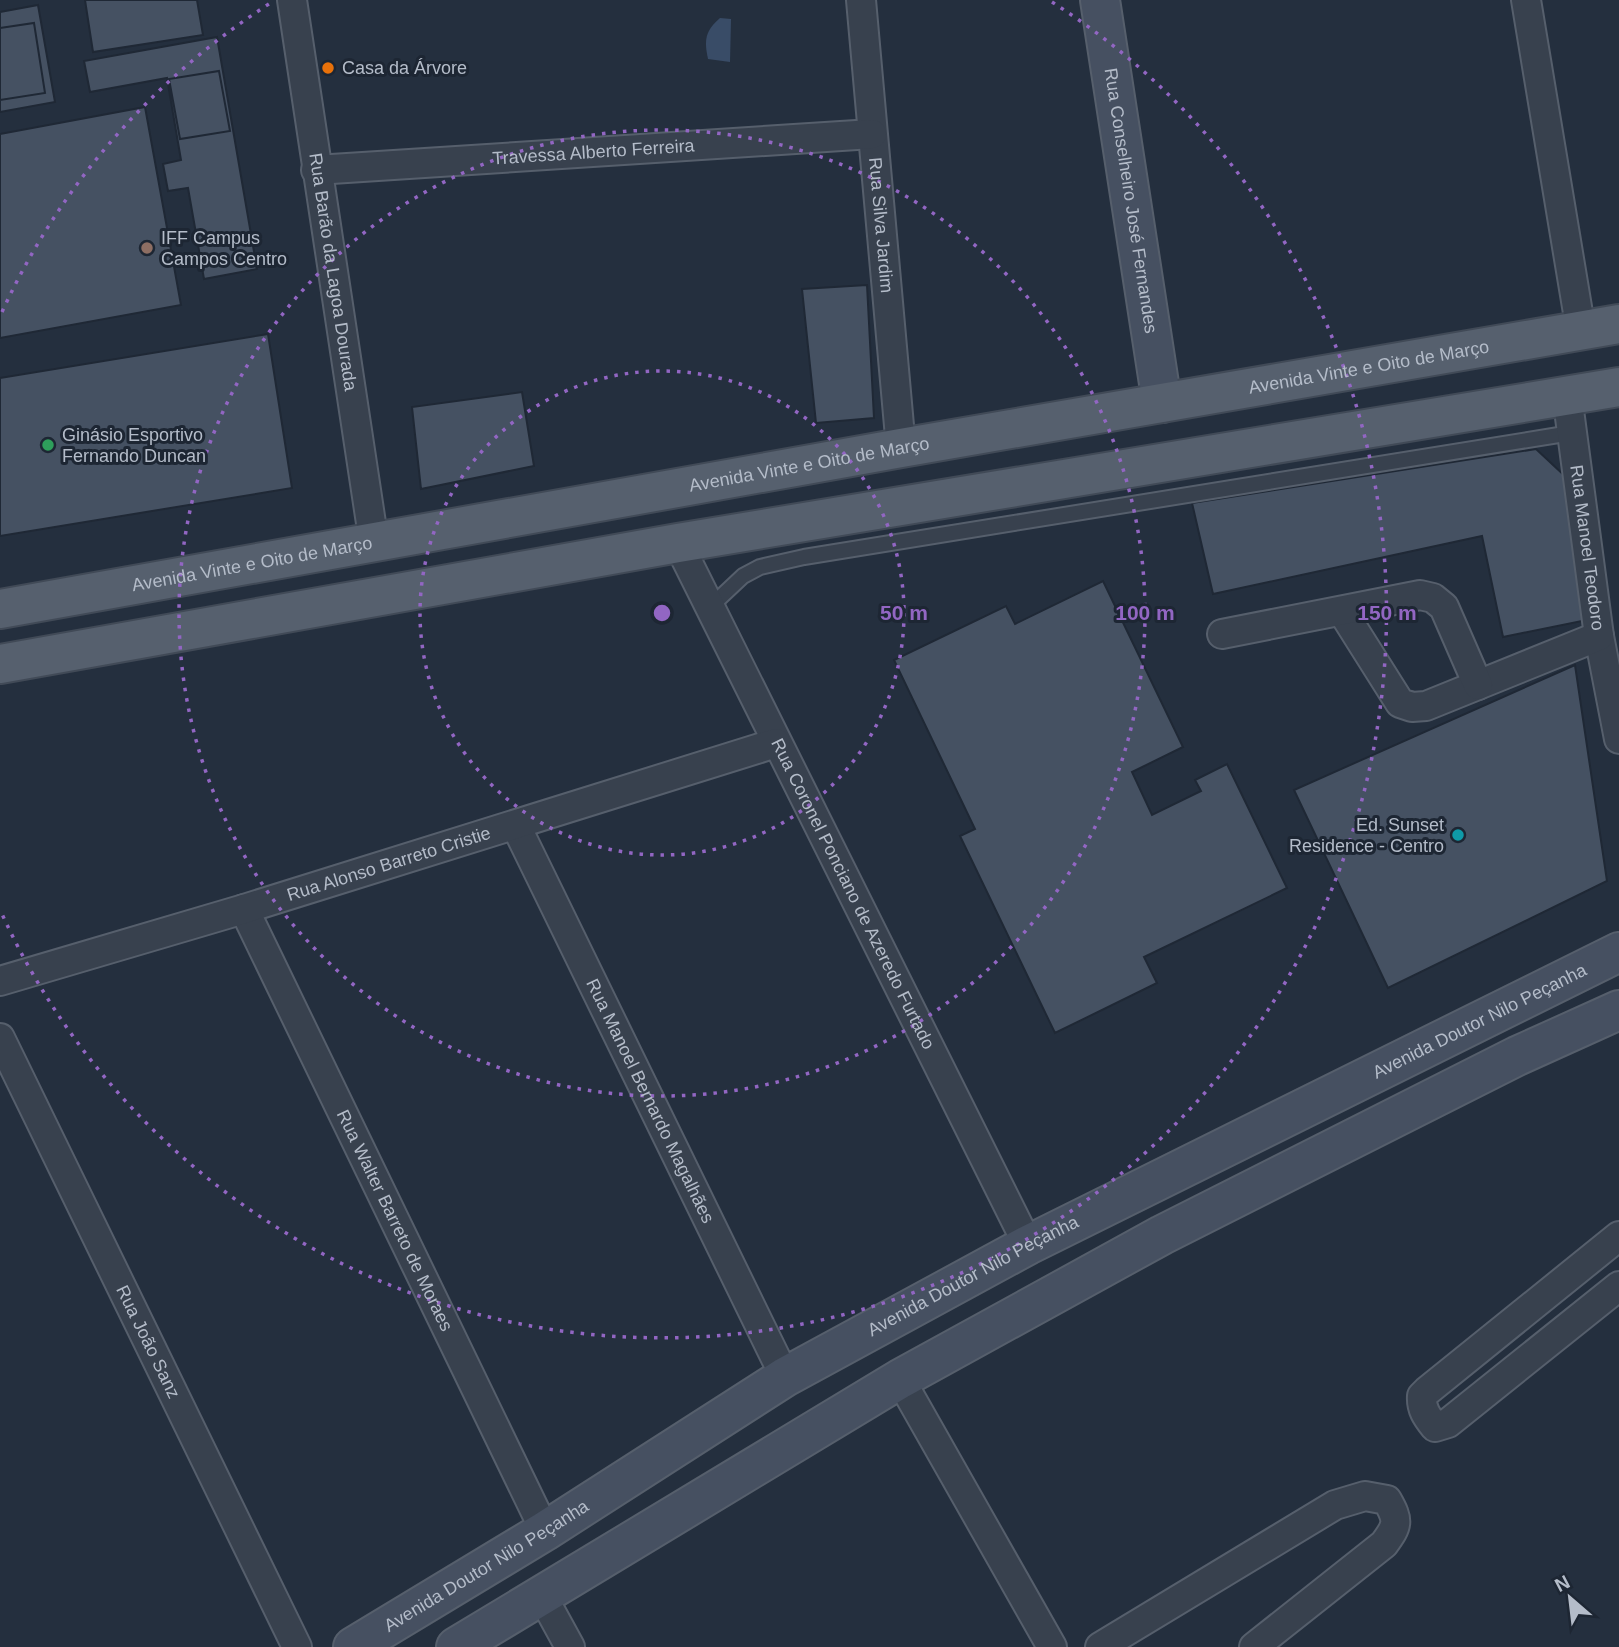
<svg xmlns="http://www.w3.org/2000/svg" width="1619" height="1647" viewBox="0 0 1619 1647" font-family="Helvetica,sans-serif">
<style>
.water{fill:#394c67}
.building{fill:#455162;stroke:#1f2835;stroke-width:2}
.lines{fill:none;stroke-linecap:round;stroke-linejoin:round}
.lane-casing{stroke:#565f6c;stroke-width:18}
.street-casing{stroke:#565f6c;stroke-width:32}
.secondary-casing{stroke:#565f6c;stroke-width:42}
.primary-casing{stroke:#414a57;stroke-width:42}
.lane{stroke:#38414e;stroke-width:14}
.street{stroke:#38414e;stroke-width:28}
.secondary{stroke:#465061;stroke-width:38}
.primary{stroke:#56606e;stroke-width:38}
.ring{fill:none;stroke:#9266c3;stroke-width:3.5;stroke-dasharray:3.5 7}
.food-dot{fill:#e8710a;stroke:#1d2633;stroke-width:2.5}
.education-dot{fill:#8d6e63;stroke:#1d2633;stroke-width:2.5}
.leisure-dot{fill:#2e9e5b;stroke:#1d2633;stroke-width:2.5}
.culture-dot{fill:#0f9aa8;stroke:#1d2633;stroke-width:2.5}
.labels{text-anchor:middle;stroke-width:6;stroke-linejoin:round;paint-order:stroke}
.poi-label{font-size:18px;fill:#b4bcc9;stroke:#1d2633;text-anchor:start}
.street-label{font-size:18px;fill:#b4bcc9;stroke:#1d2633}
.centre{fill:#9266c3;stroke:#1d2633;stroke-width:3.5}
.ring-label{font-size:21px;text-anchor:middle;font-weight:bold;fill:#9266c3;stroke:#1d2633;stroke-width:6;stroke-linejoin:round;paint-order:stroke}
</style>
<rect width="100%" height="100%" fill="#242f3e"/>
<path class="water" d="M 720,18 L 731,19 L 730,62 L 708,59 C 704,40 705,31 720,18 Z"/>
<path class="building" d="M 85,0 L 197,0 L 203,35 L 93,52 Z
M 38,5 L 55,102 L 0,112 L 0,12 Z
M 34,23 L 45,93 L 0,100 L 0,28 Z
M 217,37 L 257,269 L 204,279 L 188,188 L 168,191 L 163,164 L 181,160 L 167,78 L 90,92 L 84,61 Z
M 219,71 L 230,131 L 180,139 L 169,79 Z
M 145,107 L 181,305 L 0,338 L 0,134 Z
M 867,285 L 874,418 L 816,423 L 802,289 Z
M 268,334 L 292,488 L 0,536 L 0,378 Z
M 522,392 L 534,466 L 421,489 L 412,407 Z
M 1536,449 L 1567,478 L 1587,620 L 1503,637 L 1482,536 L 1213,594 L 1192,503 Z
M 1103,581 L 1183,747 L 1132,772 L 1152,815 L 1201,791 L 1195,780 L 1227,764 L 1287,888 L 1144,957 L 1157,983 L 1055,1033 L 960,836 L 975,829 L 894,660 L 1006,606 L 1015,624 Z
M 1575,665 L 1607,881 L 1388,988 L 1294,790 Z"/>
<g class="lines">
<defs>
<path id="lane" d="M 709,608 L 743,576 L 760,567 L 804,557 L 1571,433"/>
<g id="street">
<path id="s1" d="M 292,0 L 374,543"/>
<path id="s2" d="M 861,0 L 901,448"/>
<path d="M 1526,0 L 1581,331"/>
<path id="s3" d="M 316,170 L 872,134"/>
<path id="s4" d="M 1567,395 L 1599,636 L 1619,739"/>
<path id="s5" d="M 678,543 L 1028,1245"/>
<path d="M 1342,611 L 1400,703 L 1412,707 L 1426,706 L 1599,636"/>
<path d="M 1222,634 L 1420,595 L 1433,598 L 1444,607 L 1478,685"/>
<path id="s6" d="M 516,826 L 785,1377"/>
<path id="s7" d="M 244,909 L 545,1531"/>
<path id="s8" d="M 0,981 L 244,909 L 776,743"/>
<path id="s9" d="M 0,1038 L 297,1647"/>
<path d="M 1619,1236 L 1427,1391 L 1422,1396 C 1421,1409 1427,1417 1435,1427 L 1448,1423 L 1619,1286"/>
<path d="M 900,1379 L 1052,1647"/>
<path d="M 541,1594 L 570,1647"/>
<path d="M 1100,1647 L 1335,1505 L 1365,1496 L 1387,1500 C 1399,1521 1398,1525 1384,1544 L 1254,1647"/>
</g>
<g id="secondary">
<path id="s10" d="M 1100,0 L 1162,403"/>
<path id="s11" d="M 353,1647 L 545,1531 L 785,1377 L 1028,1245 L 1619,952"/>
<path d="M 456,1647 L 900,1379 L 1162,1235 L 1517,1056 L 1619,1010"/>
</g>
<g id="primary">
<path id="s12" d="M 0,609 L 901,448 L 1619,324"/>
<path d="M 0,664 L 678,543 L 1619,387"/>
</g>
</defs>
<use href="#lane" class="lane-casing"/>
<use href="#street" class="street-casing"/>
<use href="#secondary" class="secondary-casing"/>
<use href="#primary" class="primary-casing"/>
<use href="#lane" class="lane"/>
<use href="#street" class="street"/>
<use href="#secondary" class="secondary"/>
<use href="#primary" class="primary"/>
</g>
<g class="ring">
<circle cx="662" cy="613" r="242"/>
<circle cx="662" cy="613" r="483"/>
<path d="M2 312A725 725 0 0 1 272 2M1052 2A725 725 0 1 1 2 914"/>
</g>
<circle class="food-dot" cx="328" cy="68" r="7"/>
<circle class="education-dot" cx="147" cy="248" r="7"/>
<circle class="leisure-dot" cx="48" cy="445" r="7"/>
<circle class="culture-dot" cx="1458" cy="835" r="7"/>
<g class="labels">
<g class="poi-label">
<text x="342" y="74">Casa da Árvore</text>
<text x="161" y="244">IFF Campus<tspan x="161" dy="21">Campos Centro</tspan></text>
<text x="62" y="441">Ginásio Esportivo<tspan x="62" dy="21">Fernando Duncan</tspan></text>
<text x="1444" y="831" text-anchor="end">Ed. Sunset<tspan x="1444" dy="21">Residence - Centro</tspan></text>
</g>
<g class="street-label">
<text dy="6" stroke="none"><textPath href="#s3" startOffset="278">Travessa Alberto Ferreira</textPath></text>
<text dy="6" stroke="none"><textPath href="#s10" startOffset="203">Rua Conselheiro José Fernandes</textPath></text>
<text dy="6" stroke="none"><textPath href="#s2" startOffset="226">Rua Silva Jardim</textPath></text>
<text dy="6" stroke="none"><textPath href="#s1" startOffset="275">Rua Barão da Lagoa Dourada</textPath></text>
<text dy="6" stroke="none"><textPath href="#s12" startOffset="1390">Avenida Vinte e Oito de Março</textPath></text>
<text dy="6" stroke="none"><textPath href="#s12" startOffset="822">Avenida Vinte e Oito de Março</textPath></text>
<text dy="6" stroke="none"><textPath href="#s4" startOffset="154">Rua Manoel Teodoro</textPath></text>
<text dy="6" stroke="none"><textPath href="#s12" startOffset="256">Avenida Vinte e Oito de Março</textPath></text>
<text dy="6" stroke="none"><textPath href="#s8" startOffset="406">Rua Alonso Barreto Cristie</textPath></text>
<text dy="6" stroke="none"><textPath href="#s5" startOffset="392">Rua Coronel Ponciano de Azeredo Furtado</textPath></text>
<text dy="6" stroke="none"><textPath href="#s11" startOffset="1290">Avenida Doutor Nilo Peçanha</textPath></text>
<text dy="6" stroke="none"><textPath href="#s6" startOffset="306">Rua Manoel Bernardo Magalhães</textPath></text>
<text dy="6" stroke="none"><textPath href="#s7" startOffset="346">Rua Walter Barreto de Moraes</textPath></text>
<text dy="6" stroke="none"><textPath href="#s11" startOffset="723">Avenida Doutor Nilo Peçanha</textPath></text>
<text dy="6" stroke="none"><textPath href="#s9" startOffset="338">Rua João Sanz</textPath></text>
<text dy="6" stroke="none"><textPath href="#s11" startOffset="156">Avenida Doutor Nilo Peçanha</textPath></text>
</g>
</g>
<circle cx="662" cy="613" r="10" class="centre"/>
<g class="ring-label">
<text x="904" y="620">50 m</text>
<text x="1145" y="620">100 m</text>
<text x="1387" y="620">150 m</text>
</g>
<g transform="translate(1570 1598) rotate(332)" stroke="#1d2633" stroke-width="5" paint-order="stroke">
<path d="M0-5L12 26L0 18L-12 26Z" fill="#b4bcc9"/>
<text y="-10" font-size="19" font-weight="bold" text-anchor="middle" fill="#b4bcc9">N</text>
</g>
</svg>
